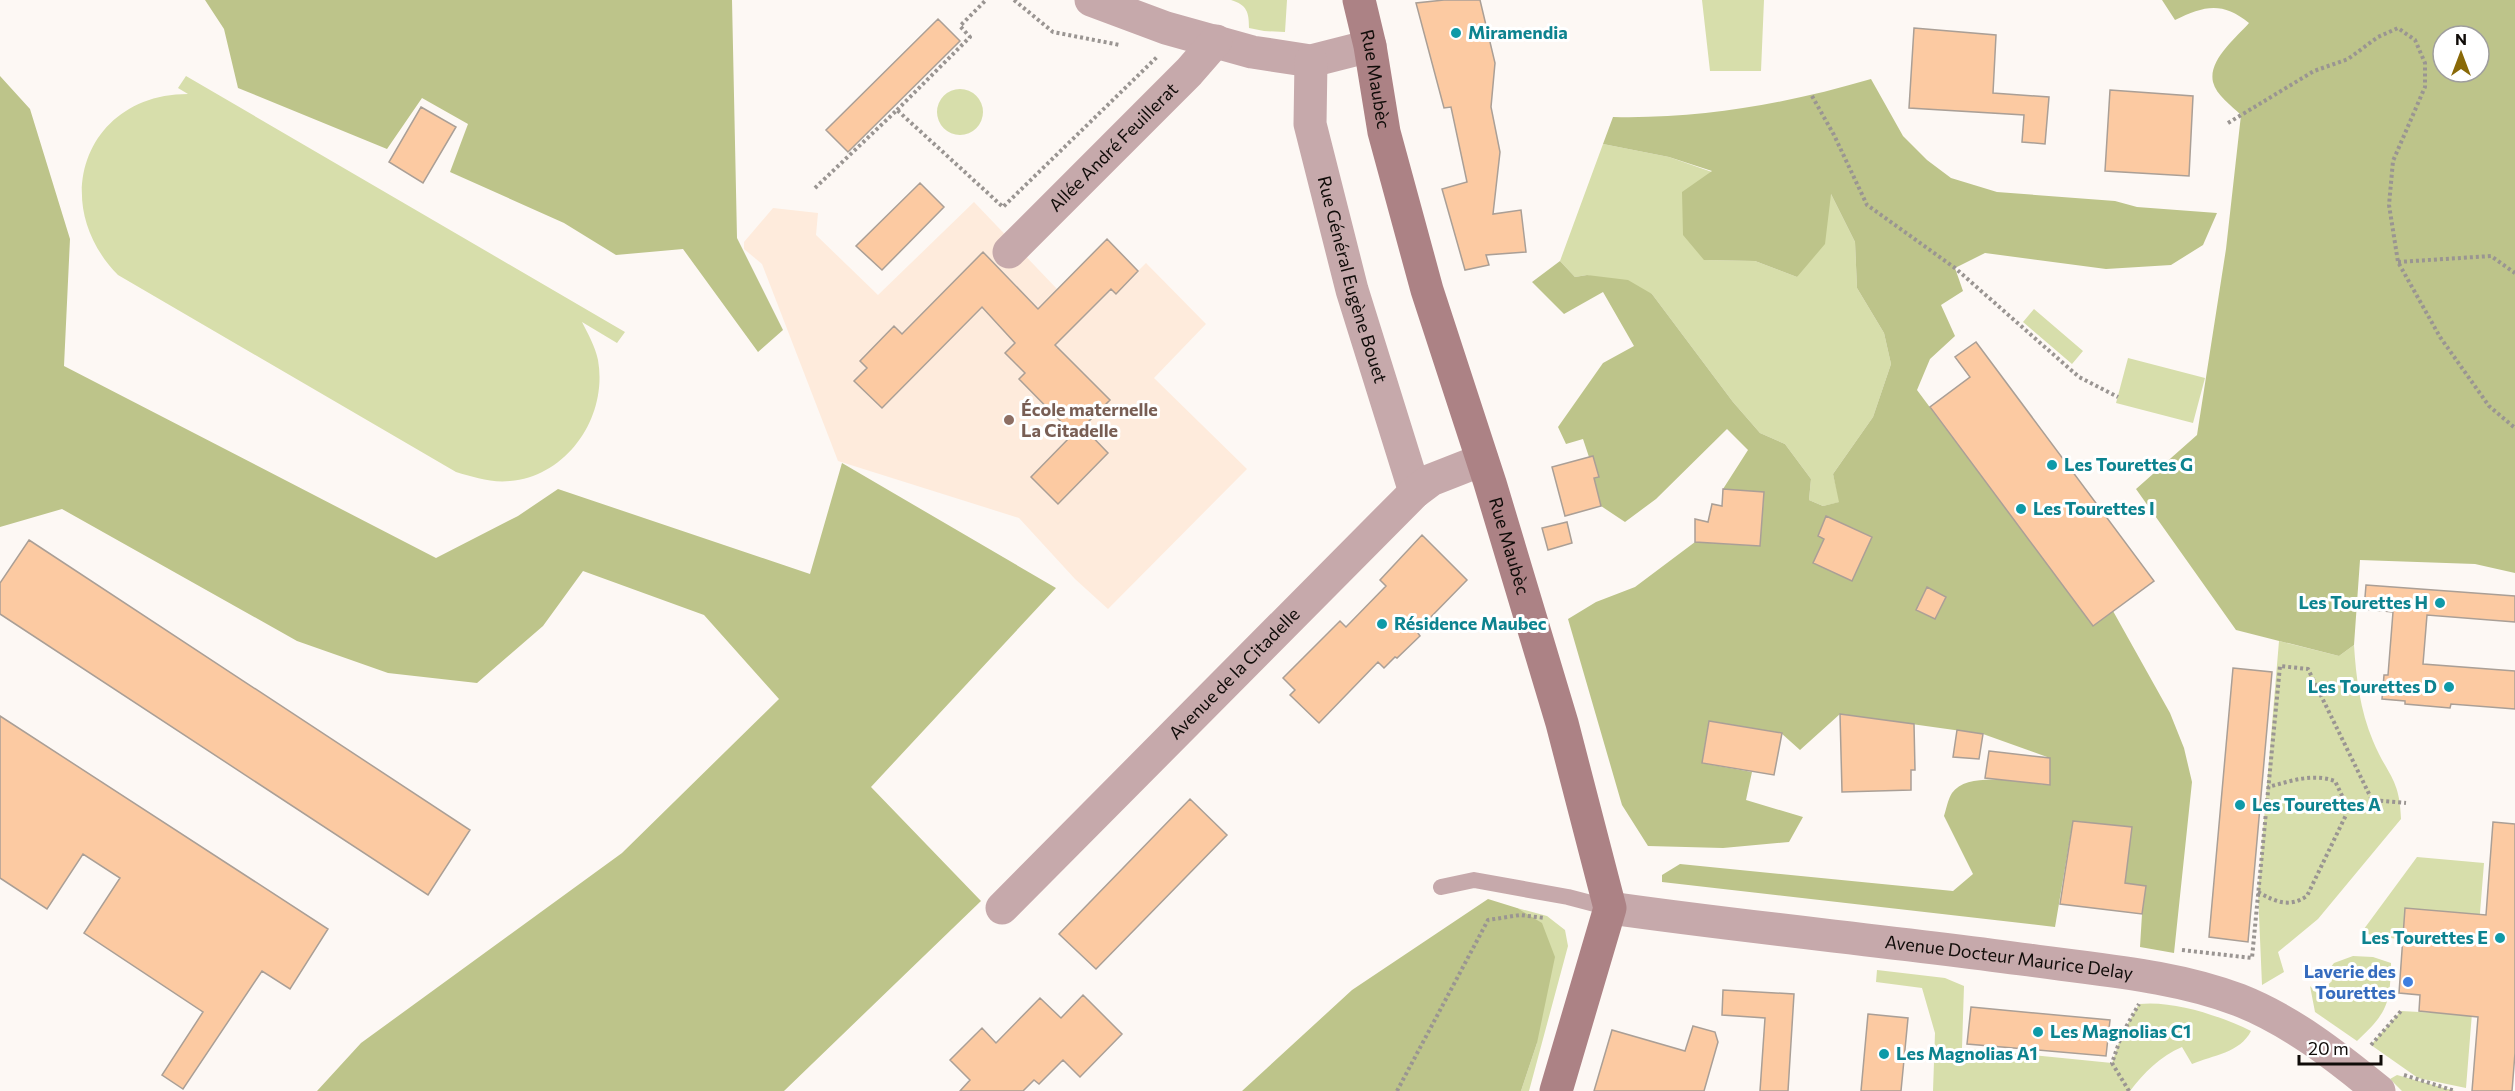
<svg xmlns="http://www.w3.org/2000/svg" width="2515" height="1091" viewBox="0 0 2515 1091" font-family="Commissioner,sans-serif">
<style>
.built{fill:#feebdc}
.green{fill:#d7deab}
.forest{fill:#bdc48a;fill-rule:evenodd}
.building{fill:#fccaa2;stroke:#aa9f96;stroke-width:1.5}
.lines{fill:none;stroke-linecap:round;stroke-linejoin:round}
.path{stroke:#9a9592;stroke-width:4;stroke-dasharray:3 3;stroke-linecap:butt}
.lane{stroke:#c6a9ab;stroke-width:16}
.street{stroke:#c6a9ab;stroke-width:33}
.secondary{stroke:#ac8285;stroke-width:33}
.culture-dot{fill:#0f9aa8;stroke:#fff;stroke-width:2}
.education-dot{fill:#8d6e63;stroke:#fff;stroke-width:2}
.shop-dot{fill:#3f7fe0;stroke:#fff;stroke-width:2}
.labels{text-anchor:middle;stroke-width:6;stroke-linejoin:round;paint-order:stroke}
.culture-label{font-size:18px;font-weight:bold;fill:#0d838f;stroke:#fff;text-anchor:start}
.street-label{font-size:18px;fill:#100c09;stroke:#fff}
.education-label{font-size:18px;font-weight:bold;fill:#785e54;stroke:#fff;text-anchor:start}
.shop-label{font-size:18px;font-weight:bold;fill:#366cbe;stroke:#fff;text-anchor:end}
</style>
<rect width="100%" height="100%" fill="#fdf8f4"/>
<path class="built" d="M 974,202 L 1057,289 L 1107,239 L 1138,271 L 1146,263 L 1206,324 L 1154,378 L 1247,469 L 1108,609 L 1075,579 L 1019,518 L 838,461 L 762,264 L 744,249 L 744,242 L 773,208 L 818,213 L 816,235 L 878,295 Z"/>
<path class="green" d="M 1231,0 L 1287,0 L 1285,32 L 1264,31 L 1249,28 C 1249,12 1247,5 1231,0 Z
M 1702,0 L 1764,0 L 1761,71 L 1710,71 Z
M 186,76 L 625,332 L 617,343 L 582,322 C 588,334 595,346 598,360 C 608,416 568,476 510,481 C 491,483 473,477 456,472 L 118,275 C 47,203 86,94 188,94 L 178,88 Z
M937 112a23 23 0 1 1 46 0a23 23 0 1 1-46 0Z
M 1603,144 L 1669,157 L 1712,172 L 1705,260 L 1755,261 L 1797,277 L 1830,192 L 1855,242 L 1857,288 L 1884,333 L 1891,364 L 1873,417 L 1833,474 L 1840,502 L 1823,506 L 1809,500 L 1811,479 L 1785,444 L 1760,433 L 1733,402 L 1652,294 L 1587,275 L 1575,277 L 1560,261 Z
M 2034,309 L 2083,351 L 2072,364 L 2023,322 Z
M 2128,358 L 2205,378 L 2193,423 L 2116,403 Z
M 2279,641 L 2339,656 L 2354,645 C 2356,677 2360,710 2373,741 C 2387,775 2400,778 2401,819 L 2318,919 L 2278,952 L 2284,972 L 2262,985 L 2258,892 Z
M 2417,857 L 2484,863 L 2466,1088 L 2418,1078 L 2371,1045 L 2401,1011 L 2438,1013 L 2405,909 L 2403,940 L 2361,933 Z
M 1517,908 L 1547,916 L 1565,930 L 1568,946 L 1529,1091 L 1521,1091 L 1537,1043 Z
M 2353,956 L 2373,957 L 2391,963 C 2390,1004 2388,1012 2357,1041 L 2315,1012 L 2310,986 L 2318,994 L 2332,981 L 2327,972 L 2334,963 Z
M 1877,970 L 1945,978 L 1964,986 L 1962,1048 L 2112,1063 L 2122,1034 L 2139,1004 C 2173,1000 2221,1016 2251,1031 C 2240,1053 2213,1055 2192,1064 L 2182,1047 C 2160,1056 2144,1073 2130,1091 L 1933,1091 L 1935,1033 L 1922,988 L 1876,982 Z
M 2397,1075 L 2455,1091 L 2402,1091 L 2390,1079 Z"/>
<path class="forest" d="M 205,0 L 732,0 L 737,238 L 783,330 L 758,352 L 683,249 L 616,255 L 564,223 L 450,172 L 468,124 L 422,98 L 387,149 L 238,88 L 224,29 Z
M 2162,0 L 2515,0 L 2515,573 L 2475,564 L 2360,560 L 2354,645 L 2339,656 L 2236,630 L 2136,489 L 2197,435 L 2226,249 L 2241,115 C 2232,106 2216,95 2213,82 C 2208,60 2236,38 2249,23 C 2222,1 2204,6 2175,20 ZM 2443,36 L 2479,36 L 2479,72 L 2443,72 Z
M 0,76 L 30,109 L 70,239 L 64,366 L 436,558 L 518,516 L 558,489 L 810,574 L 842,463 L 1056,588 L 871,787 L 981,901 L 784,1091 L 317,1091 L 361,1043 L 622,853 L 779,699 L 704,615 L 583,571 L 543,626 L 477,683 L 388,673 L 297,641 L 62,509 L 0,527 Z
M 1871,79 L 1903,136 L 1927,160 L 1951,178 L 1997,192 L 2115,201 L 2137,207 L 2217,213 L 2203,245 L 2171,265 L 2106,269 L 1985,253 L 1955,268 L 1963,291 L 1941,305 L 1955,336 L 1930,359 L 1917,390 L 2093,626 L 2113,611 L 2170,713 L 2184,748 L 2192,782 L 2174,953 L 2140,947 L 2142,914 L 2125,883 L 2131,827 L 2073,821 L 2055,927 L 1662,882 L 1662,875 L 1680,864 L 1953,891 L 1973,874 L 1944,816 C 1946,810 1948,799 1952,793 C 1968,770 2025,783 2049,785 L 2050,758 L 1983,734 L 1840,714 L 1800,750 L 1781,733 L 1709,721 L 1702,763 L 1752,772 L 1746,800 L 1803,817 L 1789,842 L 1723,848 L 1648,846 L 1622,805 L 1568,619 L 1596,602 L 1635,587 L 1695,542 L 1760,546 L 1764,492 L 1723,489 L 1748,450 L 1727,429 L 1656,499 L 1625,522 L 1601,506 L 1594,478 L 1599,476 L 1593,457 L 1589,457 L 1583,439 L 1566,444 L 1558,427 L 1603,363 L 1634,346 L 1603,292 L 1564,314 L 1532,282 L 1560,261 L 1575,277 L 1587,275 L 1628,280 L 1652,294 L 1733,402 L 1760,433 L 1785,444 L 1811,479 L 1809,500 L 1823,506 L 1839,502 L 1833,474 L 1873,417 L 1891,364 L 1884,333 L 1857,288 L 1855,242 L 1831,194 L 1825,244 L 1797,277 L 1755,261 L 1704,260 L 1683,235 L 1682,192 L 1712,171 L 1669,157 L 1603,144 L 1613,117 C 1703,119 1785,104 1871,79 Z
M 1488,899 L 1517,908 L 1542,923 L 1555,957 L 1537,1043 L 1521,1091 L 1242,1091 L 1352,990 Z"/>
<path class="building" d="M 1444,0 L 1480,0 L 1495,63 L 1491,107 L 1500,152 L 1493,214 L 1521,210 L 1526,252 L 1486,255 L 1489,265 L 1465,270 L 1442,189 L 1467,182 L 1451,107 L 1444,108 L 1416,3 Z
M 938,19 L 960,41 L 848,152 L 826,130 Z
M 1914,28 L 1996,35 L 1993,93 L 2049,97 L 2045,144 L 2022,142 L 2024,115 L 1909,108 Z
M 2110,90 L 2193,96 L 2189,176 L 2105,171 Z
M 421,107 L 456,127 L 423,183 L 389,162 Z
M 920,183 L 944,207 L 882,270 L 856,246 Z
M 1107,239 L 1138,271 L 1116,294 L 1111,289 L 1055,345 L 1110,400 L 1083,427 L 1108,453 L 1058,504 L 1031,477 L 1073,434 L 1019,379 L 1025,373 L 1005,353 L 1015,343 L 982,307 L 882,408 L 854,381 L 867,368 L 860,361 L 894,326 L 902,334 L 983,252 L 1038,309 Z
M 1976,342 L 2154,581 L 2093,626 L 1930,407 L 1970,377 L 1955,357 Z
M 1593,456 L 1599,477 L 1594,478 L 1601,506 L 1565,516 L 1552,467 Z
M 1723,489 L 1764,492 L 1760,546 L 1695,542 L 1695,519 L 1708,522 L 1712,504 L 1722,506 Z
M 1826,516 L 1872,537 L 1852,581 L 1813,563 L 1824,539 L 1818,536 Z
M 1567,522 L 1572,543 L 1548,550 L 1542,528 Z
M 1422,535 L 1467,580 L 1425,623 L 1426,624 L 1418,633 L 1420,636 L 1397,658 L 1395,657 L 1384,668 L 1378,662 L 1319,723 L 1290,695 L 1295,690 L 1283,678 L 1340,621 L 1346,627 L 1386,586 L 1380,580 Z
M 29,540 L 470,830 L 428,895 L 0,614 L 0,583 Z
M 2366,585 L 2515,596 L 2515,622 L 2427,615 L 2423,664 L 2515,671 L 2515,709 L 2451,704 L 2450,708 L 2405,704 L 2405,701 L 2382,699 L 2384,675 L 2388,675 L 2393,612 L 2364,609 Z
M 1927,587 L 1946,597 L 1935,619 L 1916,610 Z
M 2233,668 L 2272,672 L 2248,942 L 2209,937 Z
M 1840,714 L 1914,724 L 1915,770 L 1911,770 L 1911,790 L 1842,792 Z
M 0,716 L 328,929 L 290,989 L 262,971 L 183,1089 L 162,1075 L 203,1012 L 84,933 L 120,878 L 83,854 L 47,909 L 0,878 Z
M 1709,721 L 1782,733 L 1774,775 L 1702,763 Z
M 1957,730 L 1983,734 L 1979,759 L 1953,757 Z
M 1989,751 L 2050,758 L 2050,785 L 1985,778 Z
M 1190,799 L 1227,835 L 1096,969 L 1059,934 Z
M 2073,821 L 2132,827 L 2125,883 L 2146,886 L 2142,914 L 2060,904 Z
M 2493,822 L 2515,824 L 2515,1053 L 2512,1091 L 2472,1091 L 2478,1017 L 2419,1011 L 2420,995 L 2399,993 L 2405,908 L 2486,915 Z
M 1723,990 L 1794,994 L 1788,1091 L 1760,1091 L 1765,1018 L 1722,1015 Z
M 1083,995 L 1122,1034 L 1080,1077 L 1063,1060 L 1039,1084 L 1034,1080 L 1023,1091 L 960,1091 L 970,1080 L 950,1060 L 982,1028 L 996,1043 L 1040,998 L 1061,1018 Z
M 1971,1007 L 2110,1020 L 2106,1056 L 1967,1044 Z
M 1868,1014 L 1908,1018 L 1901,1091 L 1861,1091 Z
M 1693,1026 L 1715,1032 L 1718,1042 L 1704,1091 L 1594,1091 L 1612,1030 L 1685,1051 Z"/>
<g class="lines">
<path class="path" d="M 1014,0 L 1053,32 L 1120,45
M 1812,96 L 1834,135 L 1867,205 L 1955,268 L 2079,377 L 2118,397
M 897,110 L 970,37 L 960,26 L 986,0
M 2228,123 L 2314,71 L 2348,59 L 2378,37 L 2398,28 L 2415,40 L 2425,63 L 2425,87 L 2393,161 L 2389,205 L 2398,262 L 2440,337 L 2489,406 L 2515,428
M 815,188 L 897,110 L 1003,207 L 1158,56
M 2398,262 L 2491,256 L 2515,273
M 2258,892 C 2276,902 2289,908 2307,896 L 2346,815 L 2345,802 L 2335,781 C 2312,773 2291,781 2268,787
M 2182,950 L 2252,958 L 2280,666 L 2308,669 L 2372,800 L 2406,803
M 2371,1045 L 2401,1011
M 2404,1075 L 2455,1091
M 1397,1091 L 1488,920 L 1520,915 L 1545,918
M 2129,1091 L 2112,1063 L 2122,1034 L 2139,1004"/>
<path class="lane" d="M 1441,887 L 1474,880 L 1568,897 L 1610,908"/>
<g class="street">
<path d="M 1091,0 L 1166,28 L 1252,52 L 1311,61 L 1370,46"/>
<path id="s1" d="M 1311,61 L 1310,124 L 1352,290 L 1415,492"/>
<path id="s2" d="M 1009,252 L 1189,72 L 1216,41"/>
<path id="s3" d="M 1002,908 L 1415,492 L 1431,480 L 1482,460"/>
<path id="s4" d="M 1610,908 C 1750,928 1890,941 2029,960 C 2099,970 2174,975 2239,1000 C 2292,1021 2336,1056 2379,1091"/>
</g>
<path class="secondary" id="s5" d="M 1359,0 L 1370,46 L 1384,132 L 1427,290 L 1490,483 L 1562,723 L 1610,908 L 1556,1091"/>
</g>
<g class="culture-dot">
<circle cx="1456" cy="33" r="6"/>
<circle cx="2052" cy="465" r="6"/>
<circle cx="2021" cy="509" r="6"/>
<circle cx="2440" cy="603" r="6"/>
<circle cx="1382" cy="624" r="6"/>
<circle cx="2449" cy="687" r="6"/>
<circle cx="2240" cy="805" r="6"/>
<circle cx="2500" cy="938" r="6"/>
<circle cx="2038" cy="1032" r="6"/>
<circle cx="1884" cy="1054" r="6"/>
</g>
<circle class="education-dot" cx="1009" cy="420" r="6"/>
<circle class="shop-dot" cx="2408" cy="982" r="6"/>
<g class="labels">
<g class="culture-label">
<text x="1468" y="39">Miramendia</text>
<text x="2064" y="471">Les Tourettes G</text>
<text x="2033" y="515">Les Tourettes I</text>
<text x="2428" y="609" text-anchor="end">Les Tourettes H</text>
<text x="1394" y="630">Résidence Maubec</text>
<text x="2437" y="693" text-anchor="end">Les Tourettes D</text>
<text x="2252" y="811">Les Tourettes A</text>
<text x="2488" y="944" text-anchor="end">Les Tourettes E</text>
<text x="2050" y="1038">Les Magnolias C1</text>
<text x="1896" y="1060">Les Magnolias A1</text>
</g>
<g class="street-label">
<text dy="6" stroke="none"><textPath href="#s5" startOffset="81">Rue Maubèc</textPath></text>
<text dy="6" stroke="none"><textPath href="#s2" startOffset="148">Allée André Feuillerat</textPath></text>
<text dy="6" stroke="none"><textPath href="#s1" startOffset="224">Rue Général Eugène Bouet</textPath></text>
<text dy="6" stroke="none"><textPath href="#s5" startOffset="567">Rue Maubèc</textPath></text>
<text dy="6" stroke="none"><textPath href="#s3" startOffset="330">Avenue de la Citadelle</textPath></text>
<text dy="6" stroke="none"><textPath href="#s4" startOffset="402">Avenue Docteur Maurice Delay</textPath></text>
</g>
<g class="education-label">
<text x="1021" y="416">École maternelle<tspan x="1021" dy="21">La Citadelle</tspan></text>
</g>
<g class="shop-label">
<text x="2396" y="978">Laverie des<tspan x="2396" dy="21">Tourettes</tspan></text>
</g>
</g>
<g transform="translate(2461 54)"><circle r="28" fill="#ffffff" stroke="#9f9e9d" stroke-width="1.5"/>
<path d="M0-4.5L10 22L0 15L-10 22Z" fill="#896908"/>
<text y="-9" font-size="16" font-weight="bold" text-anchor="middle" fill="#100c09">N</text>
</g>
<path d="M2299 1055v9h82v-9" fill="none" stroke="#100c09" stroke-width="3"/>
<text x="2308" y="1055" font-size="18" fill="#100c09" stroke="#ffffff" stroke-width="4.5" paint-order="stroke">20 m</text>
</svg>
